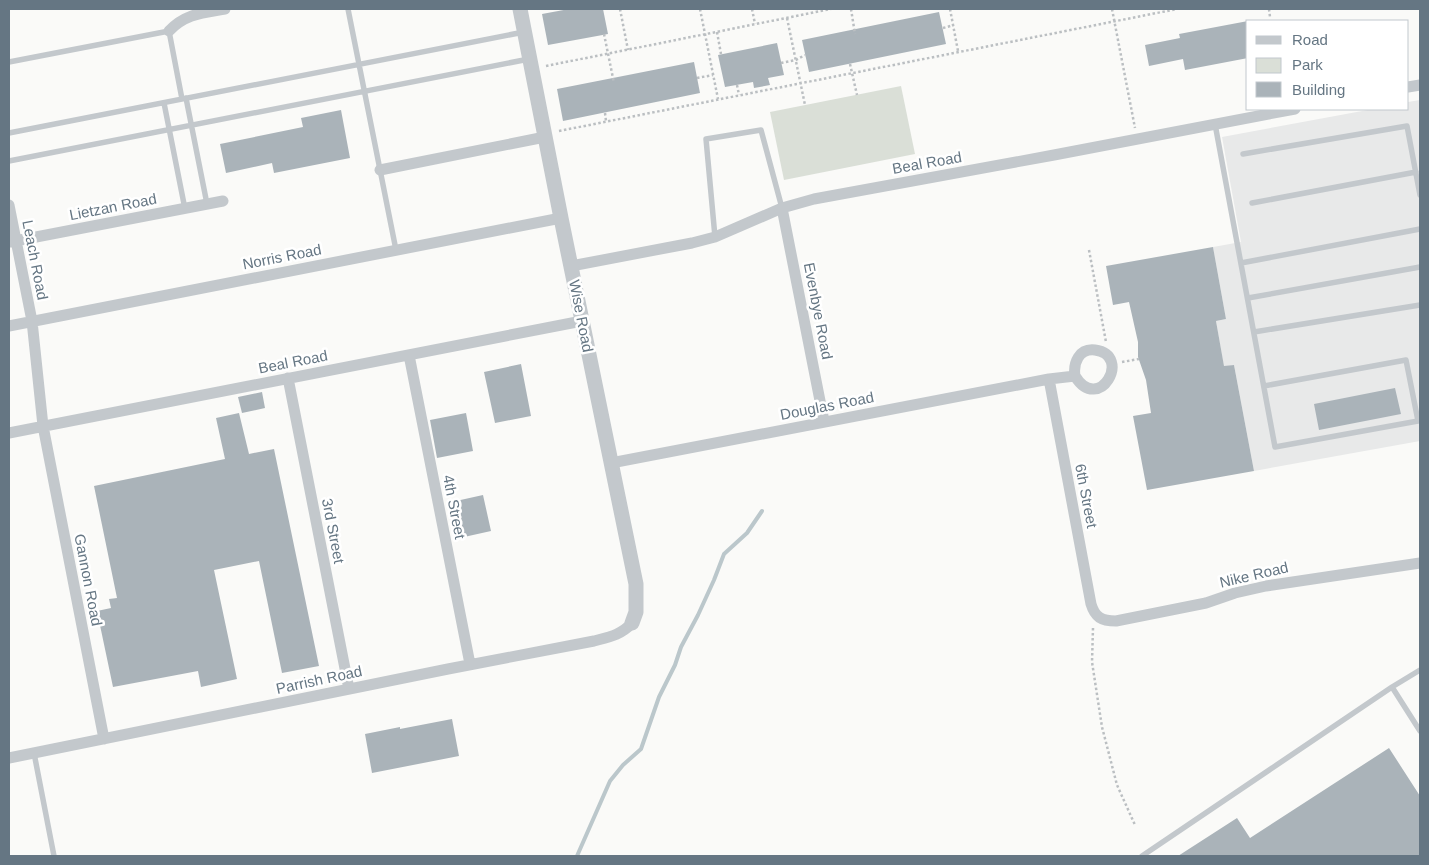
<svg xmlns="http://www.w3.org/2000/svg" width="1429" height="865" viewBox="0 0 1429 865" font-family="Arial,sans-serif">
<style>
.built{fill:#e8e9e9}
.green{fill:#dadfd7}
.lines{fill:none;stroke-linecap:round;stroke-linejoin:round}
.stream{stroke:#bbc7cb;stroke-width:4}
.building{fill:#aab3b9}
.path{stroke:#bbbfc2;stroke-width:2.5;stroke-dasharray:2.5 2.5;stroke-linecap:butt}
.service{stroke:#c3c8cc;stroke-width:5.5}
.minor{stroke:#c3c8cc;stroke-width:11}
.tertiary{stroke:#c3c8cc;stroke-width:15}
.labels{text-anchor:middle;stroke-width:5;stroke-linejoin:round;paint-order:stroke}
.street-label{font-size:15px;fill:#657683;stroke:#fff}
</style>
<rect width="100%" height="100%" fill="#fafaf8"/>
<path class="built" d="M 1420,100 L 1420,441 L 1254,471 L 1234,365 L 1224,367 L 1216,321 L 1226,319 L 1213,247 L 1241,242 L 1222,137 L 1373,109 L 1408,109 L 1408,102 Z"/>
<path class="green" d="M 901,86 L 915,154 L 784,180 L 770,112 Z"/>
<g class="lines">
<path class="stream" d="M 577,856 L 610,781 L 623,765 L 641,749 L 659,697 L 675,665 L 681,647 L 698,615 L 714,580 L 724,554 L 747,533 L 762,511"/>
</g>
<path class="building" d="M 569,9 L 603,9 L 608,34 L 548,45 L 542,14 Z
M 939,12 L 946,44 L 809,72 L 802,40 Z
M 1248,21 L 1248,58 L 1185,70 L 1183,59 L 1149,66 L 1145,45 L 1180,38 L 1179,34 Z
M 777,43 L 784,75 L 768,78 L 770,85 L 754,88 L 753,82 L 725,87 L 718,55 Z
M 694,62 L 700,93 L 563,121 L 557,89 Z
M 341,110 L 350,158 L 274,173 L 272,163 L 226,173 L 220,144 L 303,127 L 301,118 Z
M 1213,247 L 1226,319 L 1216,321 L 1224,366 L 1234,365 L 1254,471 L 1147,490 L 1133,416 L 1151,413 L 1146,380 L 1138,357 L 1138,342 L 1129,302 L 1113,305 L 1106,266 Z
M 521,364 L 531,416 L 495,423 L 484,372 Z
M 1395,388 L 1401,414 L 1319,430 L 1314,404 Z
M 262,392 L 265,408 L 242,413 L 238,397 Z
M 239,413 L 249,454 L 274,449 L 319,666 L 282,673 L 259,561 L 214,570 L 237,679 L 201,687 L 198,671 L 113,687 L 97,611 L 111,608 L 109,599 L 117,598 L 94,486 L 225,459 L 216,418 Z
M 466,413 L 473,451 L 437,458 L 430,420 Z
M 483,495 L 491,531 L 455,539 L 447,503 Z
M 452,719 L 459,756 L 372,773 L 365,734 L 400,727 L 400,729 Z
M 1389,748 L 1420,796 L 1420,856 L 1178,856 L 1237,818 L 1250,838 Z"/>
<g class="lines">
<path class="path" d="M 620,9 L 628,50
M 700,9 L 718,99
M 752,9 L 755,24
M 851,9 L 855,34
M 950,9 L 958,51
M 1112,9 L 1135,128
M 1269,9 L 1270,17
M 787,18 L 805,105
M 943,28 L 954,25
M 717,32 L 721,54
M 604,34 L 614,83
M 781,63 L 796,60 L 805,55
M 850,64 L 857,95
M 546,66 L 831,9
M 697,78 L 713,75
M 737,85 L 739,95
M 605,113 L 606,121
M 559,131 L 1177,9
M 1089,250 L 1106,342
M 1122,362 L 1139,359
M 1093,628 L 1092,662 L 1102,727 L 1117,785 L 1135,825"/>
<path class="service" d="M 348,9 L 396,250
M 9,62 L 169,31 L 182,99
M 186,98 L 207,204
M 164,103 L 185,209
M 1215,124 C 1235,232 1255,340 1275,447 L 1418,421 L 1406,360 L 1264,386
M 9,133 L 524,32
M 1243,154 L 1407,126 L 1420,195
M 9,161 L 529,59
M 1252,203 L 1416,172
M 715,237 L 706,139 L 761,130 L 782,208
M 1241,263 L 1420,229
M 1248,298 L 1420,267
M 1254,332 L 1420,305
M 1392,687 L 1420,731
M 34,753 L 54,856
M 1142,856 L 1392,687 L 1420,670"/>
<path class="minor" d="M 169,31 C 185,14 202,13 225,9
M 1408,87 L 1420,85
M 380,170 L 545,137
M 9,205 L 32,321 L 43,426 L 104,739
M 782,208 L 824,421
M 10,242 L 223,201
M 571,266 L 692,243 L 715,237 L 782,208 L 814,199 L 1054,155 L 1295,109
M 9,326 L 561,218
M 409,355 L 470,664
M 288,378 L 349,689
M 1049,379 L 1091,604 C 1095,617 1101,621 1116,621 L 1206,603 L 1235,593 L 1266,586 L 1420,563
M 9,433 L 582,321
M 611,463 L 1049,379 L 1075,376 C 1099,415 1133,355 1095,350 C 1079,348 1073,363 1075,376
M 9,758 L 448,669 L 594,641 C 609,637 621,635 632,623"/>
<path class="tertiary" d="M 520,9 L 561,218 L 636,584 L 636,612 L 632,623"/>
</g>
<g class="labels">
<g class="street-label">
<text transform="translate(927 163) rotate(-10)" y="5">Beal Road</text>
<text transform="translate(113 207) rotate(-11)" y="5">Lietzan Road</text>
<text transform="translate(282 257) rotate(-11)" y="5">Norris Road</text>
<text transform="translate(35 260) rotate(79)" y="5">Leach Road</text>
<text transform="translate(818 311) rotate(79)" y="5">Evenbye Road</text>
<text transform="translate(581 316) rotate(79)" y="5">Wise Road</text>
<text transform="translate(293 362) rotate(-11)" y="5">Beal Road</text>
<text transform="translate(827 406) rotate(-11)" y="5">Douglas Road</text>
<text transform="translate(1086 496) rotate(79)" y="5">6th Street</text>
<text transform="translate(454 507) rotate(79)" y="5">4th Street</text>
<text transform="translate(333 531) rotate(79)" y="5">3rd Street</text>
<text transform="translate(1254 575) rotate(-13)" y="5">Nike Road</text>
<text transform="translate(88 580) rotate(79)" y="5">Gannon Road</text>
<text transform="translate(319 680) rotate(-12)" y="5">Parrish Road</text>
</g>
</g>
<rect width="1429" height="865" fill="none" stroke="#657683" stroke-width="20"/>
<rect x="1246" y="20" width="162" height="90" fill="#ffffff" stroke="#c1c8cd"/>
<rect x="1256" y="36" width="25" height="8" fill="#c3c8cc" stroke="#c1c8cd"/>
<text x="1292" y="45" font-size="15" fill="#657683">Road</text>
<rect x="1256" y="58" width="25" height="15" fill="#dadfd7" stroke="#c1c8cd"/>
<text x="1292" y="70" font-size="15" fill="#657683">Park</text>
<rect x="1256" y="82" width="25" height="15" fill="#aab3b9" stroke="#c1c8cd"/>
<text x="1292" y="95" font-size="15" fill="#657683">Building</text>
</svg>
